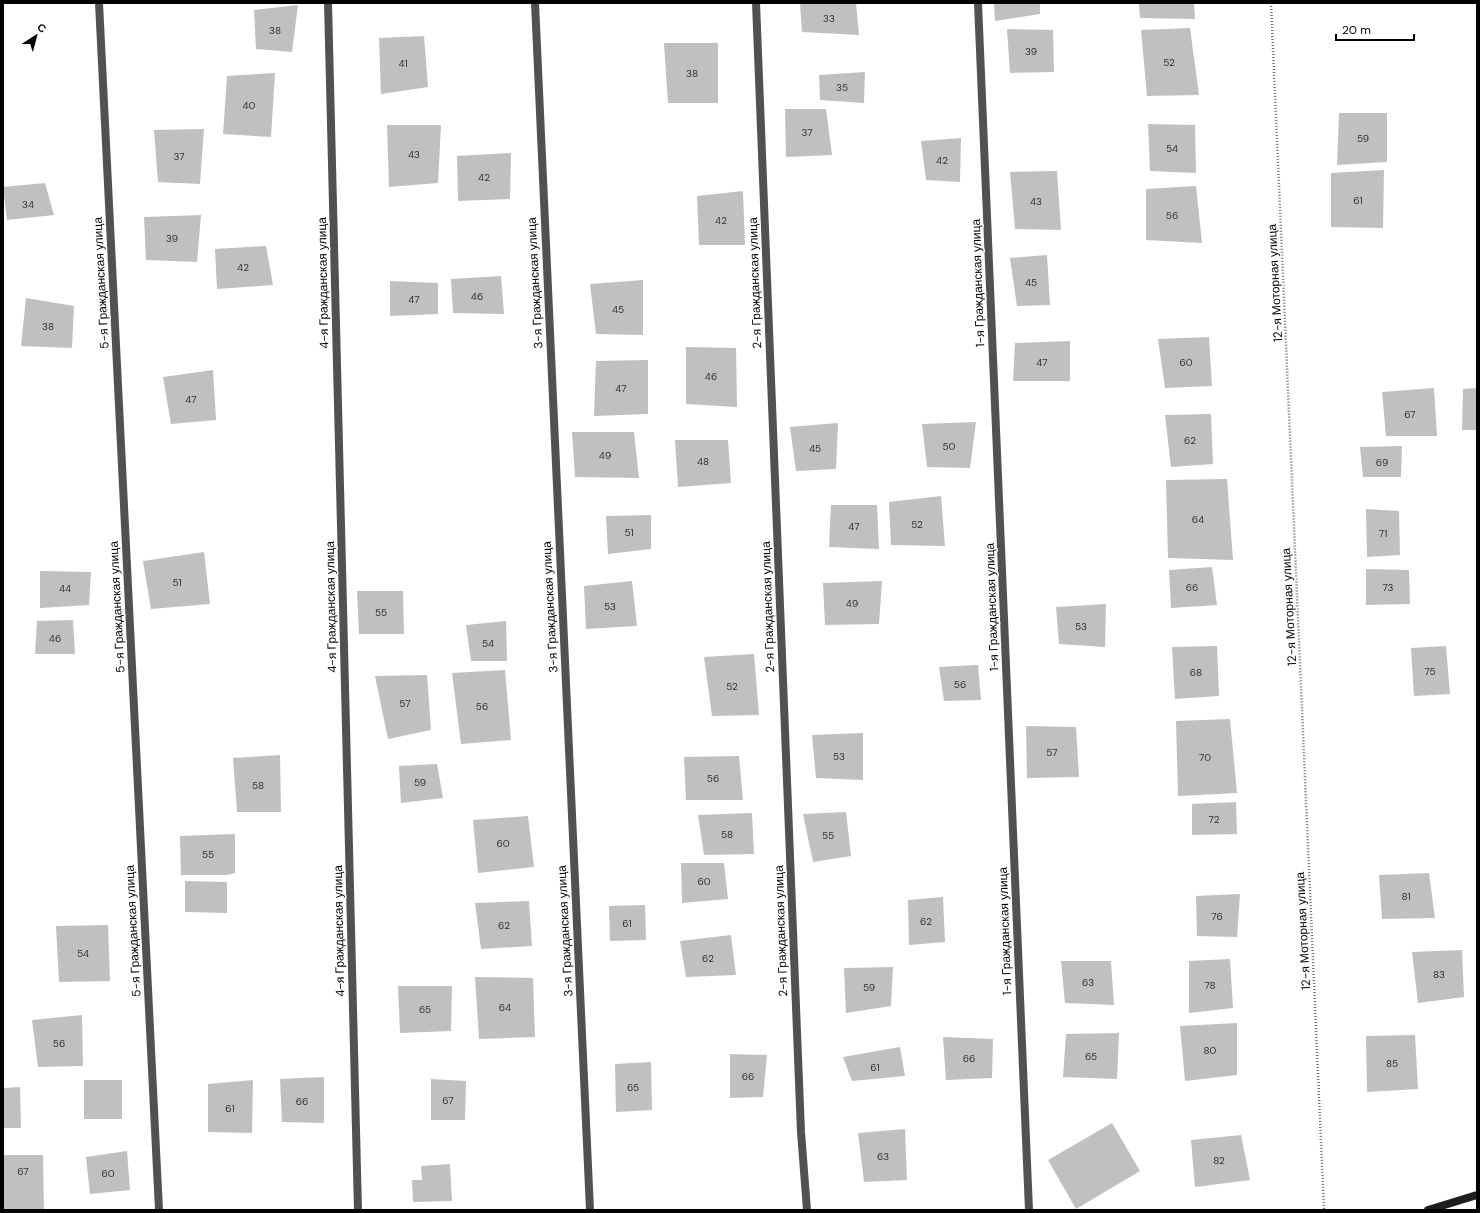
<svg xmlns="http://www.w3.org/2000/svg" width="1480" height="1213" viewBox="0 0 1480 1213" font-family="'DM Sans',sans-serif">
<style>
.building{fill:#c0c0c0}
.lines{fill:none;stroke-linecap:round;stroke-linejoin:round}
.path{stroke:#737373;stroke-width:2.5;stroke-dasharray:1 2;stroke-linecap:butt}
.minor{stroke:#515151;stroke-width:8}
.secondary{stroke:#1e1e1e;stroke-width:8}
.labels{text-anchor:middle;stroke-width:3;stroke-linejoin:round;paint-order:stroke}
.number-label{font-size:10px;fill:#303030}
.street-label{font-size:12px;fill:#000;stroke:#fff}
</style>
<rect width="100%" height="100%" fill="#fff"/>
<path class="building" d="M 800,3 L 856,3 L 859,35 L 802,32 Z
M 994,3 L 1040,3 L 1040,14 L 995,21 Z
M 1139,3 L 1194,3 L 1195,19 L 1140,18 Z
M 298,5 L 292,52 L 256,49 L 254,10 Z
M 1190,28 L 1199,95 L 1147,96 L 1141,30 Z
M 1007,29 L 1053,30 L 1054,72 L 1010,73 Z
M 424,36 L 428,87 L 381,94 L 379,38 Z
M 664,43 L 718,43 L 718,103 L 668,103 Z
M 865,72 L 864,103 L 820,100 L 819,75 Z
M 275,73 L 271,137 L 223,134 L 227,76 Z
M 785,109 L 826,109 L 832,155 L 786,157 Z
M 1339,113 L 1387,113 L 1387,162 L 1337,165 Z
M 1148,124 L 1195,125 L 1196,173 L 1150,171 Z
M 387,125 L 441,125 L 438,183 L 389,187 Z
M 204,129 L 200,184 L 158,182 L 154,130 Z
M 961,138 L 960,182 L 926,180 L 921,141 Z
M 511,153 L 510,199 L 458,201 L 457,156 Z
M 1384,170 L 1383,228 L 1331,227 L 1331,173 Z
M 1057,171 L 1061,230 L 1015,229 L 1010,172 Z
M 45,183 L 54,215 L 7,220 L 3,187 Z
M 1196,186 L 1202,243 L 1146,240 L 1146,189 Z
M 743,191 L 745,245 L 699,245 L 697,196 Z
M 201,215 L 197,262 L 146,260 L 144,217 Z
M 266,246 L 273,285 L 217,289 L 215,249 Z
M 1047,255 L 1050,305 L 1017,306 L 1010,258 Z
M 501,276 L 504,314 L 453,313 L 451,279 Z
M 643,280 L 643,335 L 596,334 L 590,284 Z
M 390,281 L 438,283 L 438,314 L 390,316 Z
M 26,298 L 74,306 L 72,348 L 21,346 Z
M 1209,337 L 1212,386 L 1165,388 L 1158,339 Z
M 1070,341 L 1070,381 L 1013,381 L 1015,343 Z
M 686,347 L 736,348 L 737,407 L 686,404 Z
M 648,360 L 648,414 L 594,416 L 596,361 Z
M 213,370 L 216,420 L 171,424 L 163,377 Z
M 1434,388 L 1437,436 L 1386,436 L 1382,392 Z
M 1477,388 L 1477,430 L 1462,430 L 1463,389 Z
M 1211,414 L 1213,464 L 1171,467 L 1165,415 Z
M 976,422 L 970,468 L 927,467 L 922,424 Z
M 838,423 L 836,469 L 796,471 L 790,427 Z
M 572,432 L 634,432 L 639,478 L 575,477 Z
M 675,440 L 728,440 L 731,483 L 678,487 Z
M 1402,446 L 1401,477 L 1363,477 L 1360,447 Z
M 1227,479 L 1233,560 L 1168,558 L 1166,480 Z
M 941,496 L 945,546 L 891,545 L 889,502 Z
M 831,505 L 877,505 L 879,549 L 829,547 Z
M 1366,509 L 1399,511 L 1400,555 L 1367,557 Z
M 651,515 L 651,549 L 608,554 L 606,516 Z
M 204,552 L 210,604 L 151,609 L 143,561 Z
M 1212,567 L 1217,605 L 1171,608 L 1169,570 Z
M 1366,569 L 1409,570 L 1410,604 L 1366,605 Z
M 40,571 L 91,572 L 89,605 L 40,608 Z
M 632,581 L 637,626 L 586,629 L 584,586 Z
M 882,581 L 879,624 L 825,625 L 823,583 Z
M 357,591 L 403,591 L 404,634 L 359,634 Z
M 1106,604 L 1105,647 L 1059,644 L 1056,607 Z
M 73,620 L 75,654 L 35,654 L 37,621 Z
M 506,621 L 507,661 L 471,661 L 466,625 Z
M 1217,646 L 1219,696 L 1175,699 L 1172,647 Z
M 1446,646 L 1450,694 L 1414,696 L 1411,648 Z
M 754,654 L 759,715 L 712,716 L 704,657 Z
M 978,665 L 981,700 L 944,701 L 939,667 Z
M 505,670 L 511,740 L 461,744 L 452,673 Z
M 427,675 L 431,730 L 388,739 L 375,676 Z
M 1230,719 L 1237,793 L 1178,796 L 1176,721 Z
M 1026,726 L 1076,727 L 1079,777 L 1027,778 Z
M 863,733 L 863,780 L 816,778 L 812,735 Z
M 280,755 L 281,812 L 237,812 L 233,758 Z
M 739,756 L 743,800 L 686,800 L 684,757 Z
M 437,764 L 443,798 L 401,803 L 399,766 Z
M 1236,802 L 1237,834 L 1192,835 L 1192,804 Z
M 846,812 L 851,856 L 813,862 L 803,814 Z
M 752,813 L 754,854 L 704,855 L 698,815 Z
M 528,816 L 534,867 L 478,873 L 473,820 Z
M 235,834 L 235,873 L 227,875 L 181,875 L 180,836 Z
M 681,863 L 724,863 L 728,899 L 682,903 Z
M 1429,873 L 1435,918 L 1382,919 L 1379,875 Z
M 185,881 L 227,882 L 227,913 L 185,912 Z
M 1240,894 L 1237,937 L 1197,936 L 1196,896 Z
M 943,897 L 945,942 L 909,945 L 908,900 Z
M 529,901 L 532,946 L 481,949 L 475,903 Z
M 645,905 L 646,940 L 610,941 L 609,906 Z
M 108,925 L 110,981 L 59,982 L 56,926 Z
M 731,935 L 736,975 L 686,977 L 680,941 Z
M 1462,950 L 1464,997 L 1418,1003 L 1412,952 Z
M 1230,959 L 1233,1008 L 1189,1013 L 1189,961 Z
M 1061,961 L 1111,961 L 1114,1005 L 1065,1003 Z
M 893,967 L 891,1006 L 846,1013 L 844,968 Z
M 475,977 L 533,978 L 535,1037 L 479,1039 Z
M 398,986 L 452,986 L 451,1031 L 400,1033 Z
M 82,1015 L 83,1066 L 38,1067 L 32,1020 Z
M 1237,1023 L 1237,1075 L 1185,1081 L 1180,1026 Z
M 1119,1033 L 1117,1079 L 1063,1077 L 1066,1034 Z
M 1415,1035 L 1418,1089 L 1367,1092 L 1366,1036 Z
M 943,1037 L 993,1039 L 992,1078 L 946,1080 Z
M 900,1047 L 905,1076 L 852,1081 L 843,1057 Z
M 730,1054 L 767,1055 L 763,1097 L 730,1098 Z
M 651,1062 L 652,1110 L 616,1112 L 615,1064 Z
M 324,1077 L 324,1123 L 282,1122 L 280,1079 Z
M 431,1079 L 466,1081 L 465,1120 L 431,1120 Z
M 84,1080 L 122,1080 L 122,1119 L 84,1119 Z
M 253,1080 L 252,1133 L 208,1132 L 208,1084 Z
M 20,1087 L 21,1128 L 3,1128 L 3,1088 Z
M 1112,1123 L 1140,1171 L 1076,1209 L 1048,1160 Z
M 905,1129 L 907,1180 L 864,1182 L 858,1133 Z
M 1241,1135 L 1250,1180 L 1195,1187 L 1191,1140 Z
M 127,1151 L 130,1190 L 90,1194 L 86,1157 Z
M 3,1155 L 43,1155 L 44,1210 L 4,1210 Z
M 450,1164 L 452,1201 L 413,1202 L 412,1180 L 422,1180 L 421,1166 Z"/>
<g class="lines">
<path class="path" d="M 1271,3 L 1324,1210"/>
<path class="minor" d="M 99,3 L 159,1210
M 328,3 L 358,1210
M 535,3 L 590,1210
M 756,3 L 801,1132 L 807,1210
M 978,3 L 1029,1210"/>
<path class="secondary" d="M 1428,1210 L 1477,1195"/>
</g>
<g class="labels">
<g class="number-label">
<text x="829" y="22">33</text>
<text x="275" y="34">38</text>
<text x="1031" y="55">39</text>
<text x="1169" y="66">52</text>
<text x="403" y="67">41</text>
<text x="692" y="77">38</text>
<text x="842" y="91">35</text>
<text x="249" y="109">40</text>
<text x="807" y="136">37</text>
<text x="1363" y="142">59</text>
<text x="1172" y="152">54</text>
<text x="414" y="158">43</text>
<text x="179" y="160">37</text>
<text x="942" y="164">42</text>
<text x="484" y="181">42</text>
<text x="1358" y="204">61</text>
<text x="1036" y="205">43</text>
<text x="28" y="208">34</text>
<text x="1172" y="219">56</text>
<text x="721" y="224">42</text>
<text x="172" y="242">39</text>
<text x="243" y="271">42</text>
<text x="1031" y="286">45</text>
<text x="477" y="300">46</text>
<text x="414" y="303">47</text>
<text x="618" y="313">45</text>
<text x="48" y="330">38</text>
<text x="1042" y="366">47</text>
<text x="1186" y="366">60</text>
<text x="711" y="380">46</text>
<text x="621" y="392">47</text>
<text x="191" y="403">47</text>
<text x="1410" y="418">67</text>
<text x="1190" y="444">62</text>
<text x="949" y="450">50</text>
<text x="815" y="452">45</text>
<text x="605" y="459">49</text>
<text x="703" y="465">48</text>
<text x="1382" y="466">69</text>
<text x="1198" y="523">64</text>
<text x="917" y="528">52</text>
<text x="854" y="530">47</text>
<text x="629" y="536">51</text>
<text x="1383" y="537">71</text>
<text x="177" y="586">51</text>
<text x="1192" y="591">66</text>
<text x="1388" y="591">73</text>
<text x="65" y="592">44</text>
<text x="852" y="607">49</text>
<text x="610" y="610">53</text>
<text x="381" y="616">55</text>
<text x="1081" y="630">53</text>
<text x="55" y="642">46</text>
<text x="488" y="647">54</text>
<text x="1430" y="675">75</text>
<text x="1196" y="676">68</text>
<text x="960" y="688">56</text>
<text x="732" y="690">52</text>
<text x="405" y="707">57</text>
<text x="482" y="710">56</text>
<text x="1052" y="756">57</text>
<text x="839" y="760">53</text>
<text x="1205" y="761">70</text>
<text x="713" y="782">56</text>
<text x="420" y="786">59</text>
<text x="258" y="789">58</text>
<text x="1214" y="823">72</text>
<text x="727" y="838">58</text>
<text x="828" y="839">55</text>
<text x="503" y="847">60</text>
<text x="208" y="858">55</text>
<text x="704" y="885">60</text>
<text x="1406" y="900">81</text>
<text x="1217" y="920">76</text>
<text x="926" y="925">62</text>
<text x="627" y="927">61</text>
<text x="504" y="929">62</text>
<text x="83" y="957">54</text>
<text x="708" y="962">62</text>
<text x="1439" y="978">83</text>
<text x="1088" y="986">63</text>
<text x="1210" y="989">78</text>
<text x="869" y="991">59</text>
<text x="505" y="1011">64</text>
<text x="425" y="1013">65</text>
<text x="59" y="1047">56</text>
<text x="1210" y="1054">80</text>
<text x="1091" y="1060">65</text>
<text x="969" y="1062">66</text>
<text x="1392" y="1067">85</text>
<text x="875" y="1071">61</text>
<text x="748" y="1080">66</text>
<text x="633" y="1091">65</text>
<text x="448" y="1104">67</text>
<text x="302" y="1105">66</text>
<text x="230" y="1112">61</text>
<text x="883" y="1160">63</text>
<text x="1219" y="1164">82</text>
<text x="23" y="1175">67</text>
<text x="108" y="1177">60</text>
</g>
<g class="street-label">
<text transform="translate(101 283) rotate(-93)" y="4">5-я Гражданская улица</text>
<text transform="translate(323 283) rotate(-91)" y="4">4-я Гражданская улица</text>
<text transform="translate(535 283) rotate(-93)" y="4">3-я Гражданская улица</text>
<text transform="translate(755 283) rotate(-92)" y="4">2-я Гражданская улица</text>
<text transform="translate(978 283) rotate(-92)" y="4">1-я Гражданская улица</text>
<text transform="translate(1275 283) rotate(-93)" y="4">12-я Моторная улица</text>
<text transform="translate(117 607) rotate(-93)" y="4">5-я Гражданская улица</text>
<text transform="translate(331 607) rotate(-91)" y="4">4-я Гражданская улица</text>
<text transform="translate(550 607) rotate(-93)" y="4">3-я Гражданская улица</text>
<text transform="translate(768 607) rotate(-92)" y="4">2-я Гражданская улица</text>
<text transform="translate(992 607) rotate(-92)" y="4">1-я Гражданская улица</text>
<text transform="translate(1289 607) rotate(-93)" y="4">12-я Моторная улица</text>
<text transform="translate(133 931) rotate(-93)" y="4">5-я Гражданская улица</text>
<text transform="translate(339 931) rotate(-91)" y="4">4-я Гражданская улица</text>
<text transform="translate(565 931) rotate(-93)" y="4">3-я Гражданская улица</text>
<text transform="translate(781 931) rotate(-92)" y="4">2-я Гражданская улица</text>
<text transform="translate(1005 931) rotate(-92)" y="4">1-я Гражданская улица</text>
<text transform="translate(1303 931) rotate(-93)" y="4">12-я Моторная улица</text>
</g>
</g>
<rect width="1480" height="1213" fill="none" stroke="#000000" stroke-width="8"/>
<g transform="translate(36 36) rotate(36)" stroke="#ffffff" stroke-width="3" paint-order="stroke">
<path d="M0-3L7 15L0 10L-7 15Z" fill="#000000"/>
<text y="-6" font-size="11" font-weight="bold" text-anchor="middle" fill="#000000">С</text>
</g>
<path d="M1336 34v6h78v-6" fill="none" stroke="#000000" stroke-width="2"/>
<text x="1342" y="34" font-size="12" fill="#000000" stroke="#ffffff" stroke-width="3" paint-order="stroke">20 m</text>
</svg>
